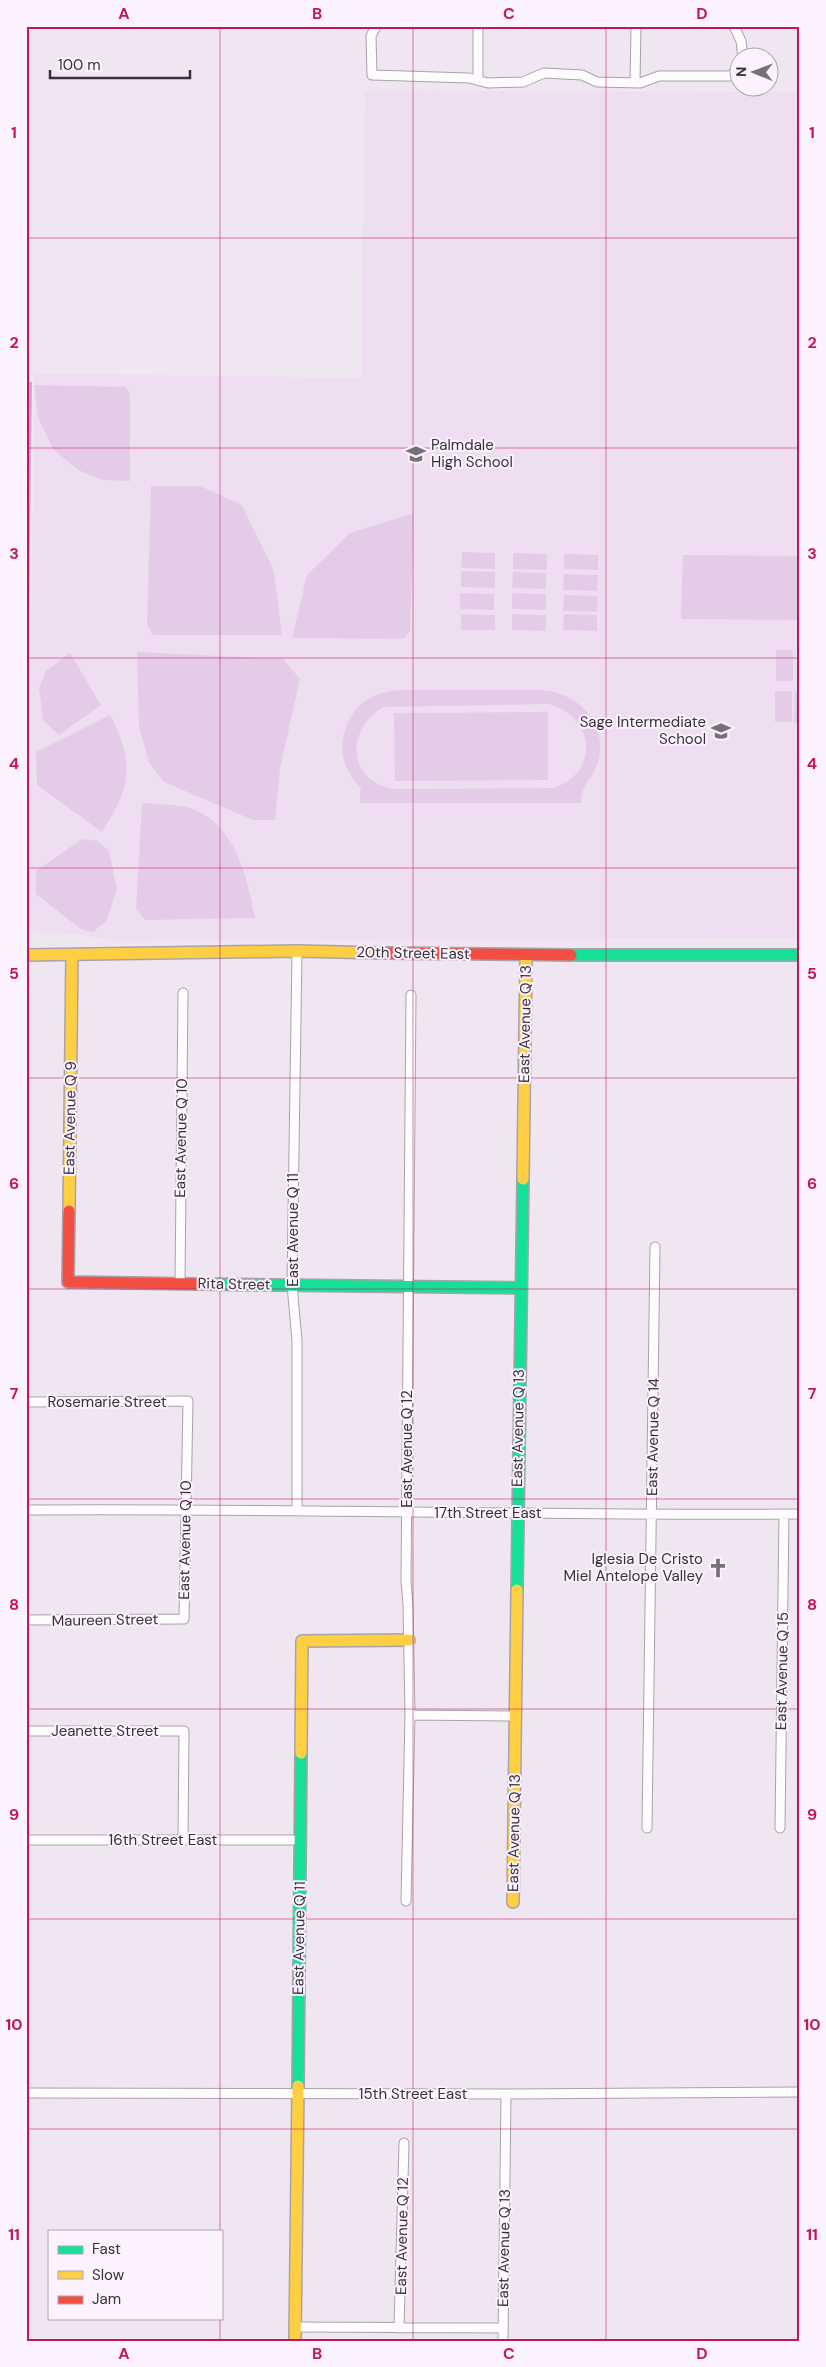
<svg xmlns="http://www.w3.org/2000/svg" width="826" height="2367" viewBox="0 0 826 2367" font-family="'DM Sans',sans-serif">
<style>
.built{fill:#efdef2}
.green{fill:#e4cce8;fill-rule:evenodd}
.water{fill:url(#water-ripples)}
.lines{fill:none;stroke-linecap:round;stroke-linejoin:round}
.street-casing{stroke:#aaa2ab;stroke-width:11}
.fast-casing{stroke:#aaa2ab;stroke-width:14}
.slow-casing{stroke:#aaa2ab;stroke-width:14}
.jam-casing{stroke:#aaa2ab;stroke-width:14}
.street{stroke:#fdfbfd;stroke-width:9}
.fast{stroke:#16e098;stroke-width:11}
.slow{stroke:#ffcf43;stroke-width:11}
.jam{stroke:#f24e42;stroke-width:11}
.grid{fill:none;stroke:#c2185b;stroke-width:1;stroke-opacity:0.55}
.labels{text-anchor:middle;stroke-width:4;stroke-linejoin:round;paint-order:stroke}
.poi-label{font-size:15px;fill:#383139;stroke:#fcf1fe;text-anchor:end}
.street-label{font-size:15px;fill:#383139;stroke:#fcf1fe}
.neatline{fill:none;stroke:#c2185b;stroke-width:2}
.grid-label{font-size:16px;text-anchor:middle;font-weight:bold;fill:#c2185b}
</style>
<defs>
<pattern id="water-ripples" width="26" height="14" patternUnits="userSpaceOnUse" patternTransform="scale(1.25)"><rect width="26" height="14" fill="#cba6d2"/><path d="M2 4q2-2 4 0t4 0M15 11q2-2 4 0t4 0" fill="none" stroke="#a688ab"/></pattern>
</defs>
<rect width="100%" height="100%" fill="#f0e6f1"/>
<path class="built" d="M 365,91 L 800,92 L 800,938 L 115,941 L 67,933 L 35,933 L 29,927 L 34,373 L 361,378 Z"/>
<path class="green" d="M 34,385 L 125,387 L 130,393 L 130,481 L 103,480 L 78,470 L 53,449 L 38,417 Z
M 151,486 L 200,486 L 242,505 L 274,571 L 282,635 L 153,635 L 147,625 Z
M 414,513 L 410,631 L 403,639 L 292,638 L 307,575 L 350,533 Z
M 462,552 L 495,553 L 495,569 L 461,568 Z
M 513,553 L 547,554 L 547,570 L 513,569 Z
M 564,554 L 598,555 L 598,570 L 564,569 Z
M 683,555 L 800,556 L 800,620 L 681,619 Z
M 461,571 L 495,572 L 495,588 L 461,587 Z
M 513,572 L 546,573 L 546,589 L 512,588 Z
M 564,574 L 598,575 L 597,591 L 563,590 Z
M 460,593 L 494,594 L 494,610 L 460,609 Z
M 512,593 L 546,594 L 546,610 L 512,609 Z
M 564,595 L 598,596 L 597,612 L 563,611 Z
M 461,614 L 495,615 L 495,630 L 461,630 Z
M 512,614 L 546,615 L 546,631 L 512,630 Z
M 564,614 L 597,615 L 597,631 L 563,630 Z
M 776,650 L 793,650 L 793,681 L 776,681 Z
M 137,652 L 283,659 L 300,679 L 280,768 L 275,820 L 253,820 L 164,782 L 149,763 L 139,726 Z
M 70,653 L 101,705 L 59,735 L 43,720 L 39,688 L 46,671 Z
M 541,690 C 575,692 607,720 599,758 C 595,778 581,782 581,803 L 360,803 L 360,790 L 362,789 C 347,773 338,757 344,734 C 348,719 356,705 370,698 C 391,686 422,691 445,690 C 477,690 509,690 541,690 ZM 548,704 C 596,716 600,772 554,788 L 394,789 C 347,781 345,730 383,707 Z
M 775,691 L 792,691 L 792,722 L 775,722 Z
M 795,692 L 800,692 L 800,723 L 794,723 Z
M 548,712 L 548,780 L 395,781 L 394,713 Z
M 110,715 C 123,738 133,771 121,797 C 116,809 109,821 102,832 L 37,785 L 36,752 Z
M 142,803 C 155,804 168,804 181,806 C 233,815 247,875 255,918 L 145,920 L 136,909 Z
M 82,839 L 98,841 L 109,851 L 117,890 L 106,921 L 93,932 L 82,930 L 36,894 L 36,871 Z"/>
<path class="water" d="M 26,382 L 32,382 L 29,610 L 26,610 Z"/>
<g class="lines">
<defs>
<path id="street" d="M 376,26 L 371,36 L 372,75 L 469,78 L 488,83 L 523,82 L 544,73 L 582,75 L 597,82 L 640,83 L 659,76 L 730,76 L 738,69
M 734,26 L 741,41 L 743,58
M 478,80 L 478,26
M 635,83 L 636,26
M 297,951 L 292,1285 L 297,1341 L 297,1509
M 180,1283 L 183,993
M 26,1402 L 188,1401 L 184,1619 L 26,1620
M 26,1510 C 284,1508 542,1516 800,1514
M 410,1715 L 516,1716
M 26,1731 L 184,1731 L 183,1840
M 647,1828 L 655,1247
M 780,1828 L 784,1514
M 26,1840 L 300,1840
M 406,1901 L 410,1715 L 408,1605 L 406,1581 L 411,995
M 26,2093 L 506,2094 L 800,2092
M 295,2327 L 503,2328
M 399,2328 L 404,2143
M 503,2341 L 506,2094"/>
<path id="fast" d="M 571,955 L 800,955
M 196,1284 L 521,1288
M 517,1590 L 523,1179
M 298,2086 L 301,1753"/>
<path id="slow" d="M 26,955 L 297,951 L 384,953
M 523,1179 L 526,955
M 69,1211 L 72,955
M 301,1753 L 302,1641 L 409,1640
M 513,1902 L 517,1590
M 295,2341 L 298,2086"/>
<path id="jam" d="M 384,953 L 571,955
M 69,1211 L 68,1282 L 196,1284"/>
</defs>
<use href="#street" class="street-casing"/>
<use href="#fast" class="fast-casing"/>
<use href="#slow" class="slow-casing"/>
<use href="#jam" class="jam-casing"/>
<use href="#street" class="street"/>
<use href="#fast" class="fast"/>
<use href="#slow" class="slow"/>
<use href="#jam" class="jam"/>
</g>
<path class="grid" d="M 220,26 L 220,2231M 413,26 L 413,2341M 606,26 L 606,2341M 26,238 L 800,238M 26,448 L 800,448M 26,658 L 800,658M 26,868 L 800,868M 26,1078 L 800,1078M 26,1289 L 800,1289M 26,1499 L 800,1499M 26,1709 L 800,1709M 26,1919 L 800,1919M 26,2129 L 800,2129M 220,2318 L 220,2341"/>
<defs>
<symbol id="school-bare" viewBox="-9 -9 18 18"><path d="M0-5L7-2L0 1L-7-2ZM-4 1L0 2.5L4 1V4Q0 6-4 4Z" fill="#787079" stroke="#fcf1fe" stroke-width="2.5" paint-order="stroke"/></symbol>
<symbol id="church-bare" viewBox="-9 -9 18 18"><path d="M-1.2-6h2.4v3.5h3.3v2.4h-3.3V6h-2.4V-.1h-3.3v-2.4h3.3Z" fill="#787079" stroke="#fcf1fe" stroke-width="2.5" paint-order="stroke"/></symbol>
</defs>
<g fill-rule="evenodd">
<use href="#school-bare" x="402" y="440" width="28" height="28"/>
<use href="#school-bare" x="707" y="717" width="28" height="28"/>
<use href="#church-bare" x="704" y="1554" width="28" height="28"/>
</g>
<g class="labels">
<g class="poi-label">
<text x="431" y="450" text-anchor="start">Palmdale<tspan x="431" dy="17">High School</tspan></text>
<text x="706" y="727">Sage Intermediate<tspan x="706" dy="17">School</tspan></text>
<text x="703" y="1564">Iglesia De Cristo<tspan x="703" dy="17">Miel Antelope Valley</tspan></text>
</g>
<g class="street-label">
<text transform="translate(413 953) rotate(1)" y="5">20th Street East</text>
<text transform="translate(525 1024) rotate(-89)" y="5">East Avenue Q 13</text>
<text transform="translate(70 1118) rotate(-89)" y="5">East Avenue Q 9</text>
<text transform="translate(181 1138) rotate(-89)" y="5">East Avenue Q 10</text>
<text transform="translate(293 1230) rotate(-90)" y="5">East Avenue Q 11</text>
<text transform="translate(234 1284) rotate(1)" y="5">Rita Street</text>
<text x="107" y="1407">Rosemarie Street</text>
<text transform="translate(518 1428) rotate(-89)" y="5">East Avenue Q 13</text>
<text transform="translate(653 1437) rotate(-89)" y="5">East Avenue Q 14</text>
<text transform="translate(407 1449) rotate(-90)" y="5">East Avenue Q 12</text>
<text x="488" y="1518">17th Street East</text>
<text transform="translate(185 1540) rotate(-89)" y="5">East Avenue Q 10</text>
<text transform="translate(105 1620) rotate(-1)" y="5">Maureen Street</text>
<text transform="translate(782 1671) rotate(-89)" y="5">East Avenue Q 15</text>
<text x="105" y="1736">Jeanette Street</text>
<text transform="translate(514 1833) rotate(-89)" y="5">East Avenue Q 13</text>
<text x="163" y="1845">16th Street East</text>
<text transform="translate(299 1938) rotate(-89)" y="5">East Avenue Q 11</text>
<text x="413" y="2099">15th Street East</text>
<text transform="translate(402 2236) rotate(-89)" y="5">East Avenue Q 12</text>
<text transform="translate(504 2248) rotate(-89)" y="5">East Avenue Q 13</text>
</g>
</g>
<rect width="826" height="2367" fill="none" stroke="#fcf1fe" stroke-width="55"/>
<rect x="48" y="2230" width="175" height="90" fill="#fcf1fe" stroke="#aea4af"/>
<rect x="58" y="2246" width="25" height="8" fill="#16e098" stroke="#aea4af"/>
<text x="92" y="2254" font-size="15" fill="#383139">Fast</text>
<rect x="58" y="2271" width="25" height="8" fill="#ffcf43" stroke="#aea4af"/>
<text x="92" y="2280" font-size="15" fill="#383139">Slow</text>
<rect x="58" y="2296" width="25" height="8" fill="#f24e42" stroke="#aea4af"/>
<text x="92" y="2304" font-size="15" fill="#383139">Jam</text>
<g transform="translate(754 72) rotate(271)"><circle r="24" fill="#fcf1fe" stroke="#aea4af"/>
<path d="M0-4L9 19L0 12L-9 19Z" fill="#787079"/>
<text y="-8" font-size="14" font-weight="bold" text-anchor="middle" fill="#383139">N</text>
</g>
<path d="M50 70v8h140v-8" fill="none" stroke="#383139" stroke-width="2.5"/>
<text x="58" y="70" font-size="15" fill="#383139" stroke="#fcf1fe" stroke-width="4" paint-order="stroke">100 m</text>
<rect x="28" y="28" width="770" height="2312" class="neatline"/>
<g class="grid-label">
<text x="124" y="19">A</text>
<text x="317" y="19">B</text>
<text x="509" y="19">C</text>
<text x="702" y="19">D</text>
<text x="14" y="138">1</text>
<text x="812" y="138">1</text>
<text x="14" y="348">2</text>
<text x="812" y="348">2</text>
<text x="14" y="559">3</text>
<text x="812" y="559">3</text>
<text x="14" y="769">4</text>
<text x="812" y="769">4</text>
<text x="14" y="979">5</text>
<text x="812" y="979">5</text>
<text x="14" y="1189">6</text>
<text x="812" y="1189">6</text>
<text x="14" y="1399">7</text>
<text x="812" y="1399">7</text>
<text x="14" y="1610">8</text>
<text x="812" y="1610">8</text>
<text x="14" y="1820">9</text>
<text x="812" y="1820">9</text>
<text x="14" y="2030">10</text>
<text x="812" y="2030">10</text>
<text x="14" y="2240">11</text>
<text x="812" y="2240">11</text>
<text x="124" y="2359">A</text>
<text x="317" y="2359">B</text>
<text x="509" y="2359">C</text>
<text x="702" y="2359">D</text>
</g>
</svg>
